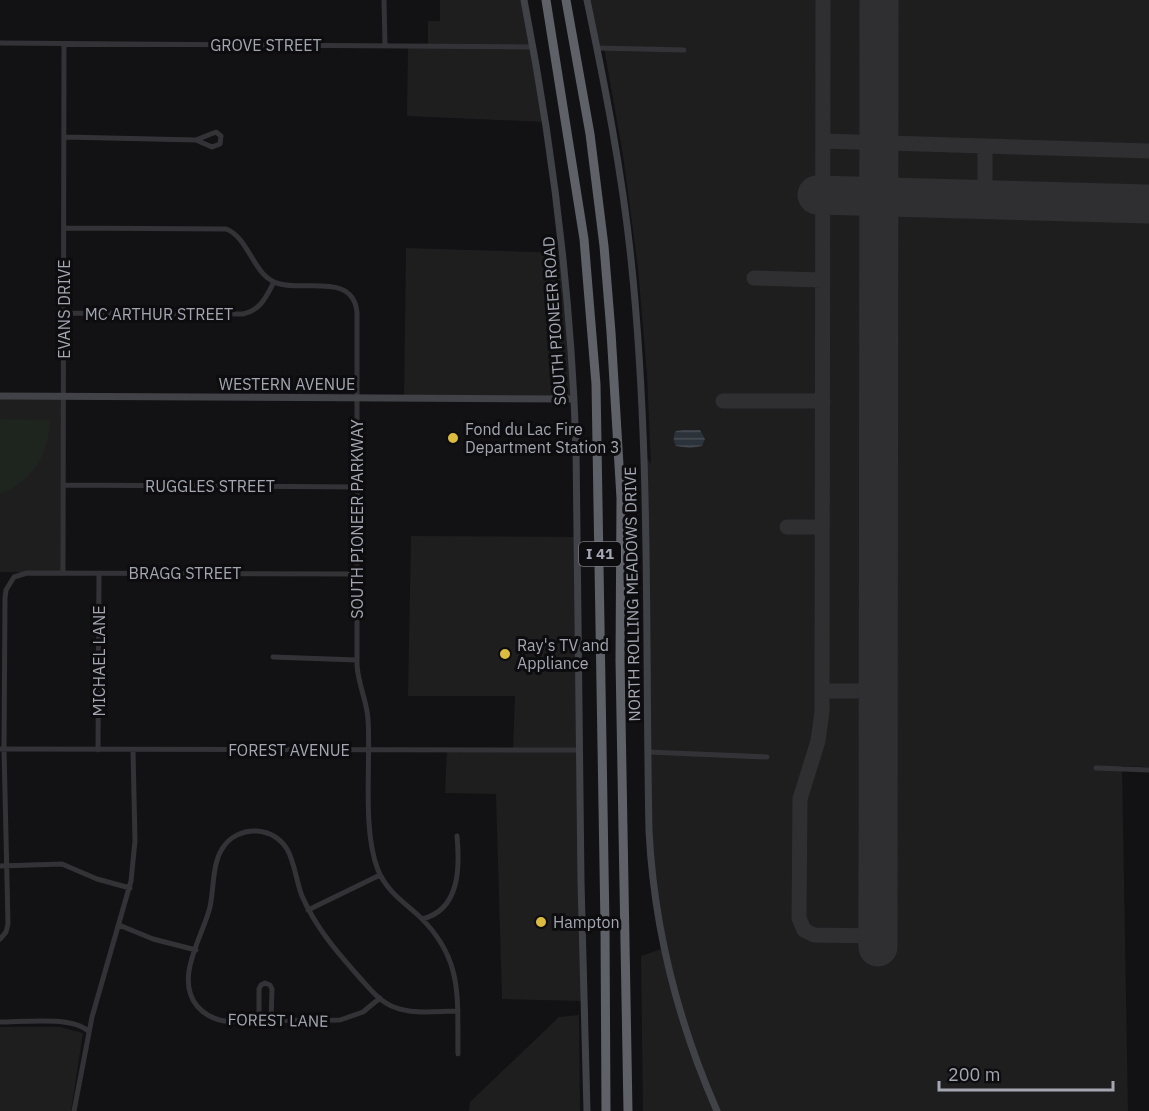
<svg xmlns="http://www.w3.org/2000/svg" width="1149" height="1111" viewBox="0 0 1149 1111" font-family="'IBM Plex Sans',sans-serif">
<style>
.built{fill:#1e1e1f}
.pitch{fill:#1e251f}
.water{fill:url(#water-rules)}
.lines{fill:none;stroke-linecap:round;stroke-linejoin:round}
.taxiway{stroke:#2f2f32;stroke-width:15}
.runway{stroke:#2f2f32;stroke-width:39}
.street{stroke:#333337;stroke-width:5}
.secondary{stroke:#414247;stroke-width:7}
.highway{stroke:#5f6168;stroke-width:9}
.poi-dot{fill:#dcbc40;stroke:#0d0c0e;stroke-width:2}
.labels{text-anchor:middle;stroke-width:6;stroke-linejoin:round;paint-order:stroke}
.shield{fill:#0d0c0e;stroke:#777881;stroke-width:1.5}
.shield-label{font-size:15px;font-weight:bold;fill:#a4a7b2}
.street-label{font-size:16px;fill:#a4a7b2;stroke:#0d0c0e}
.poi-label{font-size:16px;fill:#a4a7b2;stroke:#0d0c0e;text-anchor:start}
</style>
<defs>
<pattern id="water-rules" width="6" height="5" patternUnits="userSpaceOnUse" patternTransform="scale(1.5)"><rect width="6" height="5" fill="#2c323a"/><path d="M0 2.5h6" fill="none" stroke="#484d54"/></pattern>
</defs>
<rect width="100%" height="100%" fill="#121113"/>
<path class="built" d="M 440,0 L 524,0 L 546,122 L 407,116 L 408,46 L 428,46 L 428,21 L 440,21 Z
M 587,0 L 1149,0 L 1149,767 L 1122,766 L 1128,1111 L 643,1111 L 641,956 L 664,948 L 652,867 L 643,451 L 651,464 L 647,375 L 638,268 L 623,155 L 604,48 L 597,48 Z
M 406,248 L 563,253 L 574,399 L 404,398 Z
M 0,396 L 64,396 L 63,573 L 0,572 Z
M 411,536 L 576,537 L 584,1001 L 502,999 L 496,794 L 445,793 L 447,750 L 513,750 L 515,696 L 408,696 Z
M 579,1015 L 580,1111 L 469,1111 L 470,1102 L 559,1017 Z
M 0,1027 L 60,1027 L 83,1033 L 71,1111 L 0,1111 Z"/>
<path class="pitch" d="M 0,419 L 50,420 C 49,454 32,481 0,494 Z"/>
<path class="water" d="M 683,430 L 700,430 L 705,439 L 702,446 L 690,448 L 676,446 C 673,441 673,435 676,431 Z"/>
<g class="lines">
<path class="taxiway" d="M 823,0 L 822,711 L 818,741 L 800,799 L 799,918 L 804,930 L 814,935 L 878,936
M 823,141 L 1149,151
M 985,199 L 985,146
M 754,278 L 823,280
M 723,401 L 823,401
M 787,527 L 822,527
M 822,691 L 878,691"/>
<path class="runway" d="M 817,195 L 1149,204
M 878,947 L 879,0"/>
<path class="street" d="M 384,0 L 385,45
M 0,43 L 533,47
M 597,48 L 684,50
M 65,137 L 196,140 L 212,147 L 220,144 L 221,136 L 216,132 L 196,140
M 64,228 L 226,229 C 250,238 253,278 280,284 C 306,291 354,273 357,313 L 357,665 C 358,684 367,701 368,719 C 371,763 362,830 378,870 C 387,892 404,902 420,917 C 464,960 457,998 458,1054
M 64,313 L 243,314 C 261,310 266,297 274,282
M 63,485 L 357,487
M 63,573 L 64,44
M 273,657 L 357,660
M 0,749 L 579,750
M 98,750 L 99,573
M 648,752 L 767,757
M 1096,768 L 1149,770
M 0,866 L 62,864 L 97,879 L 130,888
M 308,910 L 380,875
M 422,919 C 460,910 460,867 457,836
M 119,925 L 153,939 L 196,950
M 0,939 L 6,932 L 8,924 L 4,749 L 5,598 L 6,590 L 14,577 L 27,573 L 357,574
M 380,998 L 363,1012 L 340,1020 L 224,1021 C 213,1019 204,1014 197,1006 C 174,978 203,936 210,907 C 214,889 212,865 222,849 C 229,837 243,830 257,831 C 269,832 280,838 287,849 C 295,863 296,881 302,896 C 316,928 337,952 360,978 C 370,989 380,1002 394,1007 C 413,1015 438,1011 458,1011
M 259,1021 L 259,989 L 261,985 L 265,983 L 270,985 L 272,989 L 271,1021
M 0,1022 C 23,1022 71,1016 88,1031
M 74,1111 L 92,1017 L 131,881 L 135,841 L 133,750"/>
<path class="secondary" d="M 524,0 C 553,148 571,297 576,447 L 581,881 L 587,1111
M 587,0 C 605,86 622,172 631,259 C 651,449 645,641 649,831 C 654,928 678,1022 717,1111
M 0,396 L 574,399"/>
<path class="highway" d="M 546,0 L 584,239 L 596,384 L 605,926 L 606,1111
M 566,0 L 590,134 L 604,246 L 611,332 L 621,498 L 620,660 L 628,1111"/>
</g>
<g class="poi-dot">
<circle cx="453" cy="438" r="6"/>
<circle cx="505" cy="654" r="6"/>
<circle cx="541" cy="922" r="6"/>
</g>
<g class="labels">
<rect class="shield" x="579" y="542" width="42" height="24" rx="4.5"/>
<g class="shield-label">
<text x="600" y="559">I 41</text>
</g>
<g class="street-label">
<text x="266" y="51">GROVE STREET</text>
<text transform="translate(64 309) rotate(-90)" y="6">EVANS DRIVE</text>
<text x="159" y="320">MC ARTHUR STREET</text>
<text transform="translate(554 321) rotate(-94)" y="6">SOUTH PIONEER ROAD</text>
<text x="287" y="390">WESTERN AVENUE</text>
<text x="210" y="492">RUGGLES STREET</text>
<text transform="translate(357 519) rotate(-90)" y="6">SOUTH PIONEER PARKWAY</text>
<text x="185" y="579">BRAGG STREET</text>
<text transform="translate(632 594) rotate(-91)" y="6">NORTH ROLLING MEADOWS DRIVE</text>
<text transform="translate(99 661) rotate(-90)" y="6">MICHAEL LANE</text>
<text x="289" y="756">FOREST AVENUE</text>
<text transform="translate(278 1020) rotate(1)" y="6">FOREST LANE</text>
</g>
<g class="poi-label">
<text x="465" y="435">Fond du Lac Fire<tspan x="465" dy="18">Department Station 3</tspan></text>
<text x="517" y="651">Ray's TV and<tspan x="517" dy="18">Appliance</tspan></text>
<text x="553" y="928">Hampton</text>
</g>
</g>
<path d="M939 1081v9h174v-9" fill="none" stroke="#a4a7b2" stroke-width="3"/>
<text x="948" y="1081" font-size="18" fill="#a4a7b2" stroke="#0d0c0e" stroke-width="4.5" paint-order="stroke">200 m</text>
</svg>
